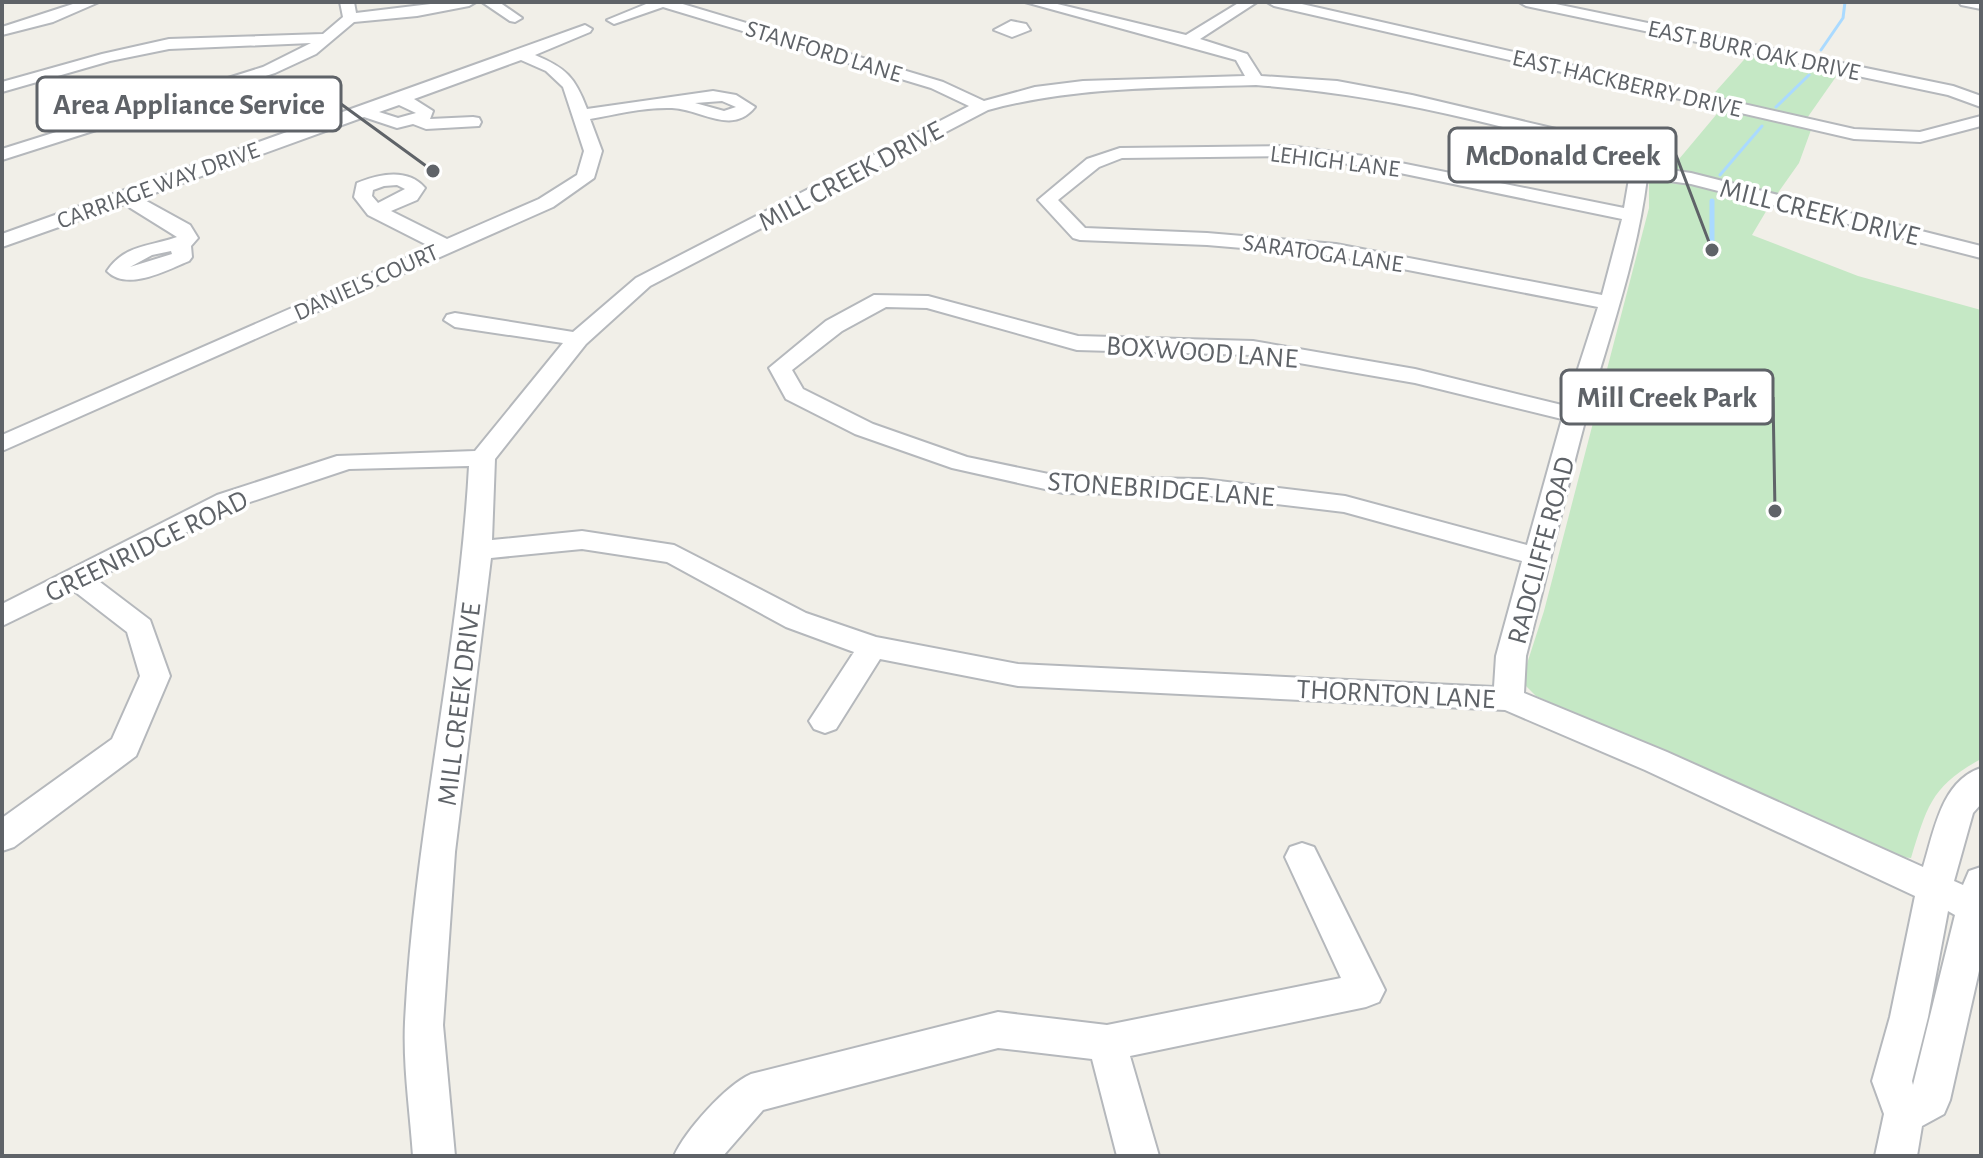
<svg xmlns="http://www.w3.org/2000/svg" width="1983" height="1158" viewBox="0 0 1983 1158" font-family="'Alegreya Sans',sans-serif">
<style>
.green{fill:#c5e8c5}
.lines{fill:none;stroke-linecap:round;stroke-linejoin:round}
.stream-far1{stroke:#aadaff;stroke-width:3}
.stream{stroke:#aadaff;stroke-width:5}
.minor-casing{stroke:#b5b8bc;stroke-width:4}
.minor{fill:#fff;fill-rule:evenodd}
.labels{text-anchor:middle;stroke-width:7;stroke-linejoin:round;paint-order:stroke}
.far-street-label{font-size:24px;fill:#5f6368;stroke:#fff}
.street-label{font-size:28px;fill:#5f6368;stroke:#fff}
.leader{fill:none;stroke:#5f6368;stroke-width:3}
.callout-dot{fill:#5f6368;stroke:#fff;stroke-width:3}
.callout{fill:#fff;stroke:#5f6368;stroke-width:3}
.callout-label{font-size:30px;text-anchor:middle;font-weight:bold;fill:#5f6368}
</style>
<rect width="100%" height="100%" fill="#f1efe8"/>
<path class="green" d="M 1750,53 L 1840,71 L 1805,121 L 1709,99 Z
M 1721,109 L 1811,130 L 1799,163 L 1775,197 L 1669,171 Z
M 1662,177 L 1771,203 L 1752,235 L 1858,276 L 1981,310 L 1981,759 C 1931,786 1927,807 1911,858 L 1891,856 L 1536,696 L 1525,685 L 1524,673 L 1544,611 L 1649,208 L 1649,180 Z"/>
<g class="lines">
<path class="stream-far1" d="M 1821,50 L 1843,18 L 1845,2
M 1776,107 L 1809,75
M 1720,175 L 1762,126"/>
<path class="stream" d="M 1712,201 L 1712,250"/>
<defs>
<path id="minor" d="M 79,2 L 99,2 L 53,22 L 2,35 L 2,27 Z
M 340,2 L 354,2 L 356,13 L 447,2 L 476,2 L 469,6 L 417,16 L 354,22 L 316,54 L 275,73 L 2,160 L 2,149 L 263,67 L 311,43 L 169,49 L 110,61 L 2,92 L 2,82 L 102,54 L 169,39 L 323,34 L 343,17 Z
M 482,2 L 499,2 L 522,18 L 515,22 L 510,21 Z
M 651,2 L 676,2 L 943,82 L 984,101 L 1035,87 L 1083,81 L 1245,76 L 1236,60 L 1025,2 L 1049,2 L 1186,35 L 1240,2 L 1257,2 L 1200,39 L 1247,54 L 1261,76 L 1337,81 L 1412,95 L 1556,129 L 1601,143 L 1644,166 L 1691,173 L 1981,246 L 1981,258 L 1691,184 L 1647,178 C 1637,259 1609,336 1587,414 C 1565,495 1547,575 1526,656 L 1524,693 L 1667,752 L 1923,867 C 1934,832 1941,781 1981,768 L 1981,804 L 1973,813 L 1954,881 L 1963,885 L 1969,871 L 1981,867 L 1981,962 L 1950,1100 L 1944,1114 L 1922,1126 L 1917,1156 L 1875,1156 L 1884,1114 L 1872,1081 L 1890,1017 L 1915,896 L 1645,770 L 1505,710 L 1018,686 L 880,659 L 836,729 L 825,733 L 814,729 L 809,721 L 854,652 L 786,627 L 667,562 L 582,549 L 491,558 L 455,852 L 443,1025 L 455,1156 L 413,1156 C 410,1112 403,1066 405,1022 C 414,835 459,652 469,466 L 349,469 L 235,507 L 96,579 L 150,620 L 170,676 L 136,756 L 14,847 L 2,851 L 2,818 L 112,739 L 140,676 L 127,632 L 74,591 L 2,626 L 2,604 L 217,495 L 337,456 L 475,451 L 563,343 L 455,327 L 444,320 L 447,315 L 455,313 L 573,332 L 636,278 L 969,106 L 931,88 L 663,7 L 614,24 L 607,20 ZM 1256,85 C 1334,91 1398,102 1474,120 C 1533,134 1576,144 1630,173 L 1624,208 L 1371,157 L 1289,146 L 1120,148 L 1087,159 L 1038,200 L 1073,238 L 1080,240 L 1207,245 L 1336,256 L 1598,307 L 1566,406 L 1415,369 L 1253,341 L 1078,336 L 928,296 L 874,295 L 826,321 L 769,368 L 786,399 L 855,434 L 952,468 L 1063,493 L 1202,495 L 1344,512 L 1522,561 L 1496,656 L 1494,687 L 1018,664 L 876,637 L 806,613 L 674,545 L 582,531 L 492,540 L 495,459 L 586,344 L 650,286 L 988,110 C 1076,86 1166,88 1256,85 ZM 1289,156 L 1371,167 L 1622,219 L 1602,295 L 1336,244 L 1207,233 L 1085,228 L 1058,200 L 1099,167 L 1122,158 ZM 886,307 L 927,308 L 1077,350 L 1253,355 L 1415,383 L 1562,419 L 1527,545 L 1345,496 L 1202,479 L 1063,477 L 967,457 L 873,424 L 803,389 L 792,370 L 842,331 ZM 1948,911 L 1955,915 L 1913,1085 L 1912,1081 L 1928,1017 Z
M 1267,2 L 1293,2 L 1854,129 L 1920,132 L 1981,116 L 1981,126 L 1920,142 L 1854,139 L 1274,6 Z
M 1519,2 L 1546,2 L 1953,86 L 1981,96 L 1981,107 L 1948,95 L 1526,6 Z
M 1959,2 L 1981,2 L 1981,9 L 1961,5 Z
M 1011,21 L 1026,24 L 1030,30 L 1012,37 L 994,30 Z
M 585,25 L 592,29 L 590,32 L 535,55 C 566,68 575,77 587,109 L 713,91 L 736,95 L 755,107 C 732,136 701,109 672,108 C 645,107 617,114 590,119 L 602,151 L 594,178 L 553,207 L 2,451 L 2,435 L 431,247 L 368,215 L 354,197 L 357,183 C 379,174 408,168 425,188 L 417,200 L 391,211 L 447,239 L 539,199 L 577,175 L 584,151 L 563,87 L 546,71 L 521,60 L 414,99 L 433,111 L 430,119 L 473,117 L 479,118 L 481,122 L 479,126 L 426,129 L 413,124 L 397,128 L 364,117 L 141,198 L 190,225 L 198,238 L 191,246 L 192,257 L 189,261 C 167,270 127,292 107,271 C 125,244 150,247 177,237 L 124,204 L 2,247 L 2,234 ZM 722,101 L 736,107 L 724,111 L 695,103 ZM 399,105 L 416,113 L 398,118 L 379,112 ZM 384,186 L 397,185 L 405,189 L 378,203 L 372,196 L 373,190 ZM 171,251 L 172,254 L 130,267 L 152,255 Z
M 1302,843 L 1314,847 L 1385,990 L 1379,1002 L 1366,1007 L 1130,1056 L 1159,1156 L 1117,1156 L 1092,1059 L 998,1048 L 763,1110 L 723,1156 L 674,1156 C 685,1131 726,1085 751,1074 L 998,1012 L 1107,1025 L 1341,978 L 1285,857 L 1290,847 Z"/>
</defs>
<use href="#minor" class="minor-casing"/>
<use href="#minor" class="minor"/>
</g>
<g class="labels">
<g class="far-street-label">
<text transform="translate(1754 50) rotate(12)" y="8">EAST BURR OAK DRIVE</text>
<text transform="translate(824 51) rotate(17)" y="8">STANFORD LANE</text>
<text transform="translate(1627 83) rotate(13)" y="8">EAST HACKBERRY DRIVE</text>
<text transform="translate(1335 161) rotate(7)" y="8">LEHIGH LANE</text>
<text transform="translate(158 185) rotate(-20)" y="8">CARRIAGE WAY DRIVE</text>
<text transform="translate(1323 253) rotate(8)" y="8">SARATOGA LANE</text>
<text transform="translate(366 282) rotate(-24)" y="8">DANIELS COURT</text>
</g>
<g class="street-label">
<text transform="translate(850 175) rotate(-28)" y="10">MILL CREEK DRIVE</text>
<text transform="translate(1820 211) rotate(14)" y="10">MILL CREEK DRIVE</text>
<text transform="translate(1202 351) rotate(4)" y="10">BOXWOOD LANE</text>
<text transform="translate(1161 488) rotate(4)" y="10">STONEBRIDGE LANE</text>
<text transform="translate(146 545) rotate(-26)" y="10">GREENRIDGE ROAD</text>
<text transform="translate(1540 550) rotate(-75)" y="10">RADCLIFFE ROAD</text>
<text transform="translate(1396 693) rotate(3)" y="10">THORNTON LANE</text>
<text transform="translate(458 704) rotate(-83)" y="10">MILL CREEK DRIVE</text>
</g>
</g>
<path class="leader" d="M433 171L341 104M1712 250L1676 155M1775 511L1773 397"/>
<g class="callout-dot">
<circle cx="433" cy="171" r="8"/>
<circle cx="1712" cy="250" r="8"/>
<circle cx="1775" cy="511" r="8"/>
</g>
<g class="callout">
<rect x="37" y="77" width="304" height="54" rx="8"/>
<rect x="1449" y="128" width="227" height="54" rx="8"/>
<rect x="1561" y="370" width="212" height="54" rx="8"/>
</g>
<g class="callout-label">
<text x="189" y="114">Area Appliance Service</text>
<text x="1563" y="165">McDonald Creek</text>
<text x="1667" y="407">Mill Creek Park</text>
</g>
<rect width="1983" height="1158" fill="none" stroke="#5f6368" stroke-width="8"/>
</svg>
